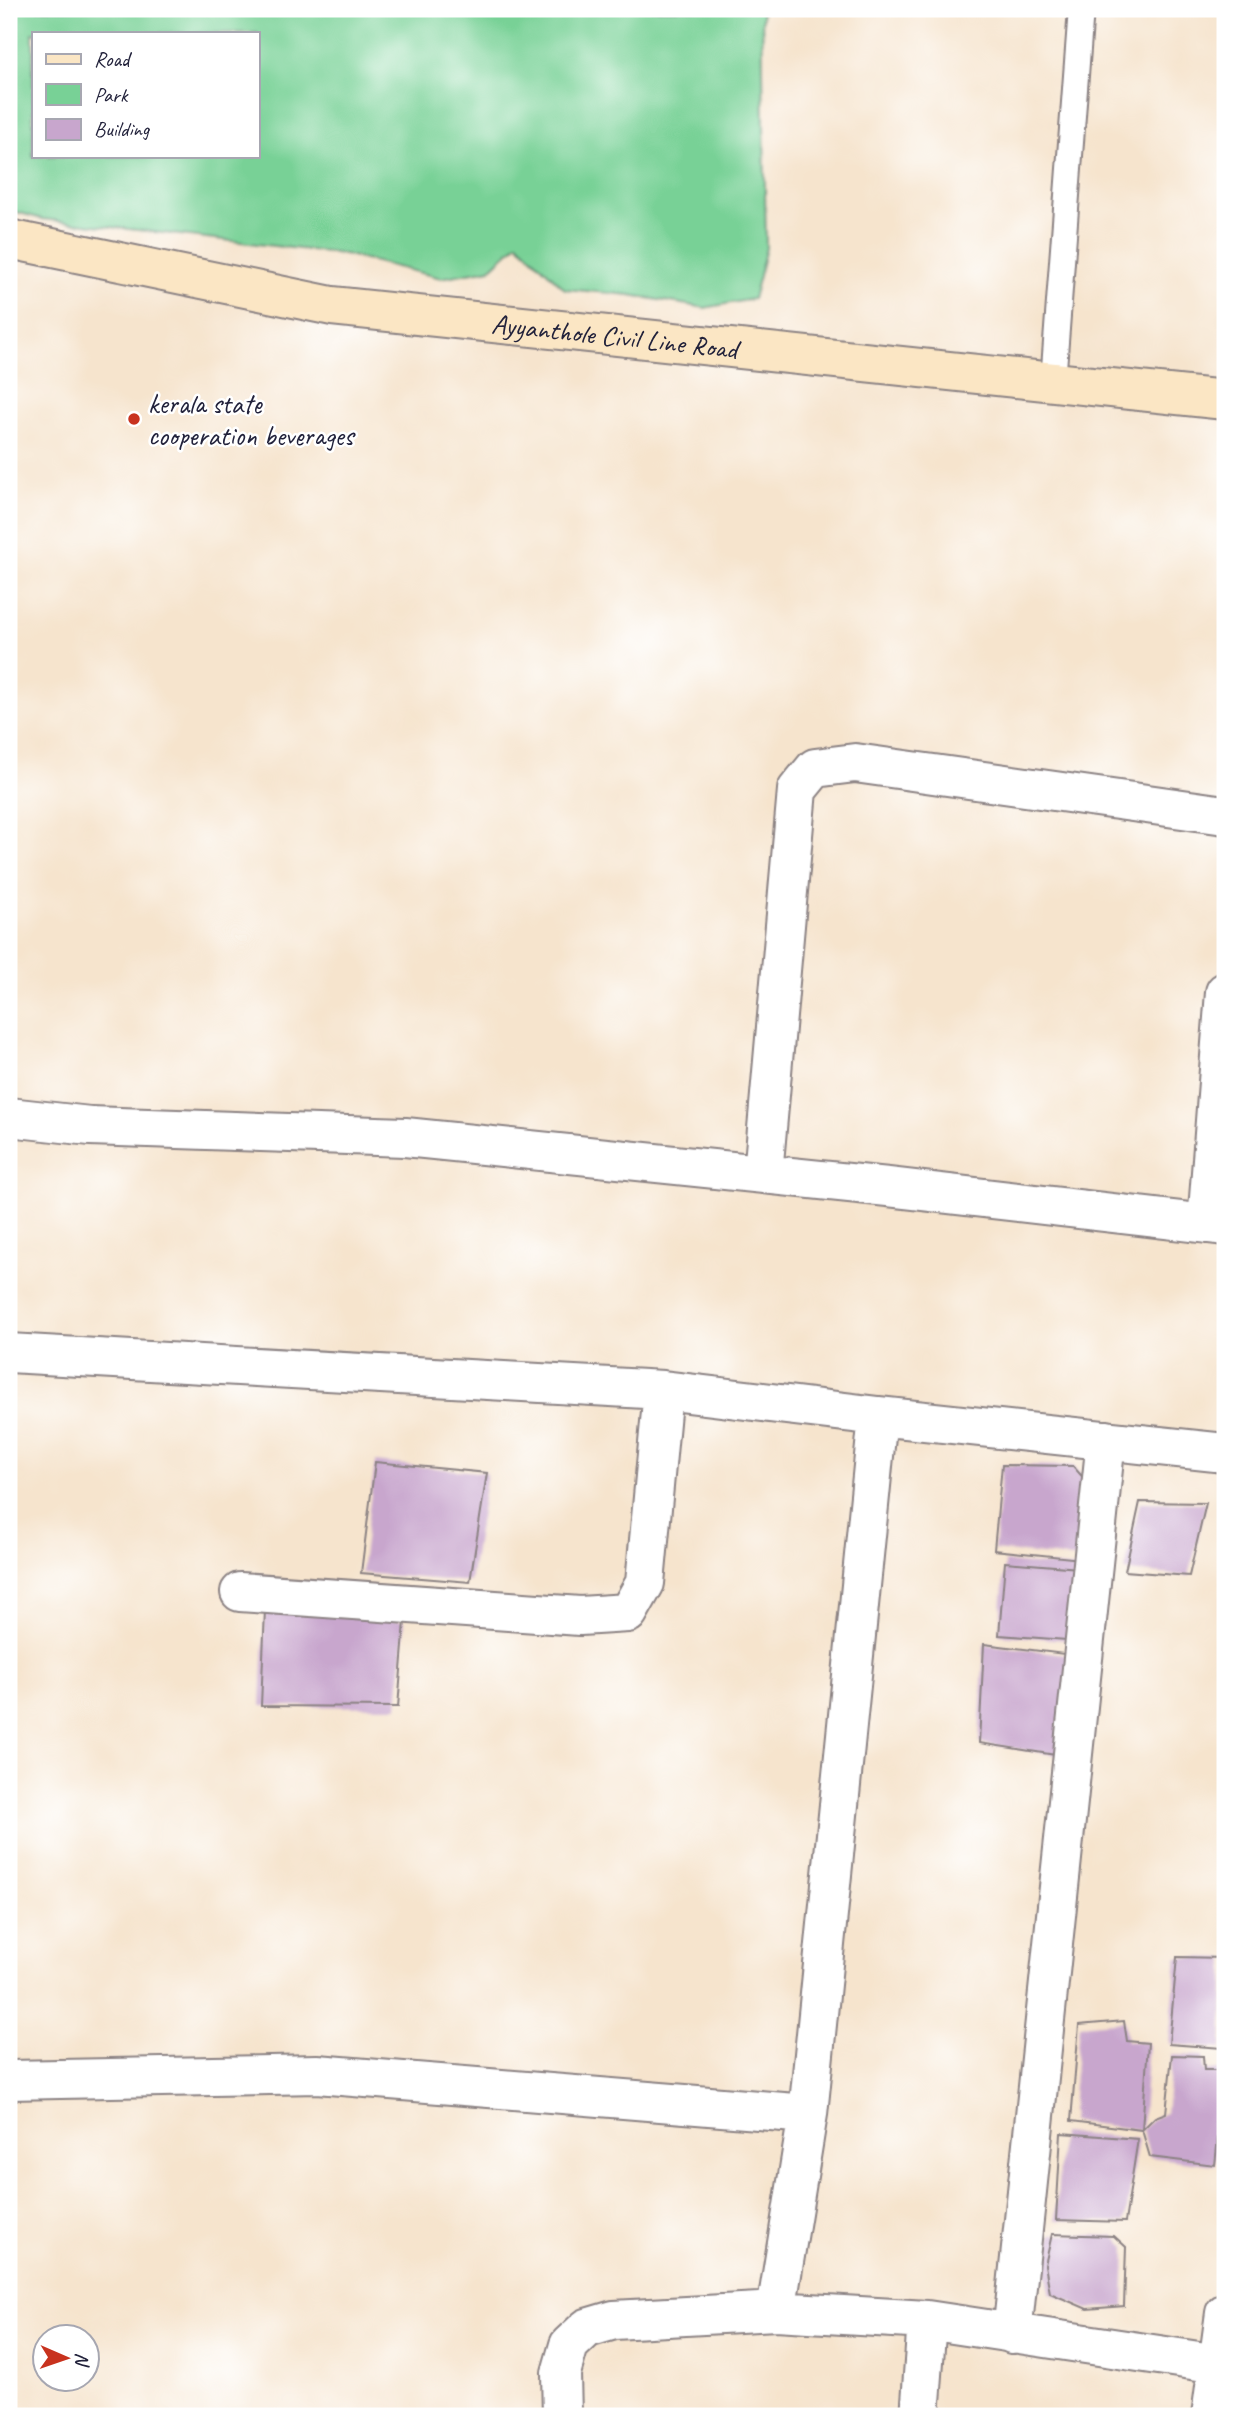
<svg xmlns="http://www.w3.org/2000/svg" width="1234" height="2425" viewBox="0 0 1234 2425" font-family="Caveat,sans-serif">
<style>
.green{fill:#78d196;stroke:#4d7a68;stroke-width:2;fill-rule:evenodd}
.building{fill:#c8a6cd}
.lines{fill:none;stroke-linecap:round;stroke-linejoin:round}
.service-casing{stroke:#8c8384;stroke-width:28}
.minor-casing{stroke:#8c8384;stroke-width:42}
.secondary-casing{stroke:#8c8384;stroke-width:42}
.service{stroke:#fff;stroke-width:24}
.minor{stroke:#fff;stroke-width:38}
.secondary{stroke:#fbe6c4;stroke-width:38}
.poi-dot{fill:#c8321e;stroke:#fff;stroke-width:2.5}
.labels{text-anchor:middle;stroke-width:5;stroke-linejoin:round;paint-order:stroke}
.street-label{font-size:28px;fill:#22223b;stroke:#fff}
.poi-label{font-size:28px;fill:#22223b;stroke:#fff;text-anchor:start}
</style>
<rect width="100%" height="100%" fill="#fff"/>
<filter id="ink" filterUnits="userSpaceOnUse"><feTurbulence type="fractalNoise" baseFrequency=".0143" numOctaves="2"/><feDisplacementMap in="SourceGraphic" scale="14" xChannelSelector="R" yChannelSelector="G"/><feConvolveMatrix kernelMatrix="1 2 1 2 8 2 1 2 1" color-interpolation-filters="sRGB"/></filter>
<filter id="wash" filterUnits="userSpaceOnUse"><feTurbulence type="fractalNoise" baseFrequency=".00686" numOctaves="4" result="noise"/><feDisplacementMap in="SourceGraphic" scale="28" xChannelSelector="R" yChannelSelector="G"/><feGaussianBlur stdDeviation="1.57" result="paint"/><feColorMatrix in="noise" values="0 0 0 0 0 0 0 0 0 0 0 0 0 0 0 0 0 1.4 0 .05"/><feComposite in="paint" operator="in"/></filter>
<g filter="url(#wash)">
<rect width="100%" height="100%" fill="#f6e4cd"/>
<path class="green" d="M 9,9 L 762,9 L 766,248 L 753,299 L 705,308 L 630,295 L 565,289 L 518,243 L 490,269 L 441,278 L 343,254 L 42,219 L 9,210 ZM 33,33 L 257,33 L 257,156 L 33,156 Z"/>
<g id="blocks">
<path class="building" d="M 375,1462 L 487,1473 L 470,1582 L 361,1573 Z
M 1002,1465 L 1073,1466 L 1087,1482 L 1081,1559 L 994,1550 Z
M 1140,1502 L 1206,1503 L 1189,1576 L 1125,1571 Z
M 1005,1562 L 1079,1568 L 1067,1640 L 999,1635 Z
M 265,1610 L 405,1621 L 398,1707 L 261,1706 Z
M 984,1644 L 1073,1655 L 1062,1756 L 979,1743 Z
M 1177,1957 L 1225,1958 L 1222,2048 L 1169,2044 Z
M 1124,2021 L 1127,2041 L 1148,2043 L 1142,2130 L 1071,2121 L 1079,2025 Z
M 1172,2055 L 1203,2056 L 1204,2070 L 1225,2070 L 1215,2165 L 1150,2157 L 1142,2130 L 1155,2117 L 1166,2113 Z
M 1061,2133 L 1138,2139 L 1125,2222 L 1056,2220 Z
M 1052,2234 L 1114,2236 L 1126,2247 L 1124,2306 L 1087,2309 L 1050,2293 L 1045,2265 Z"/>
</g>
</g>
<g filter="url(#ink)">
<use href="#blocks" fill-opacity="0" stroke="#8c8384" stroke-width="2"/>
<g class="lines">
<defs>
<path id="service" d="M 1053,382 L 1081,9"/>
<path id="minor" d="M 9,1117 L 90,1126 L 405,1137 L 888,1187 L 1225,1226
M 763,1174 L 797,790 L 815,768 L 855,763 L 1225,815
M 1207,1224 L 1225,992
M 9,1353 L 663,1390
M 878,1416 L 1225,1453
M 240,1592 L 580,1616 L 628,1613 L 645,1583 L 663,1390 L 878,1416 L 808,2114 L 776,2311 L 927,2320 L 1225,2365
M 9,2080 L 317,2074 L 808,2114
M 1012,2334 L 1106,1440
M 562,2416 L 561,2373 L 569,2345 L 587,2328 L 614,2320 L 776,2311
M 920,2416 L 927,2320
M 1211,2416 L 1225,2313"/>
<g id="secondary">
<path id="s1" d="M 9,239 L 332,306 L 1225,400"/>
</g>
</defs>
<use href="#service" class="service-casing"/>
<use href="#minor" class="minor-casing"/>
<use href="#secondary" class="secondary-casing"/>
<use href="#service" class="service"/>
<use href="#minor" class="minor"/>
<use href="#secondary" class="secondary"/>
</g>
</g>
<circle class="poi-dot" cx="134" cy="419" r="7"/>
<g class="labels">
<g class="street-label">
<text dy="10" stroke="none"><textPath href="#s1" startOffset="614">Ayyanthole Civil Line Road</textPath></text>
</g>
<g class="poi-label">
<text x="148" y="413">kerala state<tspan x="148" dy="32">cooperation beverages</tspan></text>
</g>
</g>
<rect width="1234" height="2425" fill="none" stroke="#fff" stroke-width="35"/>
<rect x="32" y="32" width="228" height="126" fill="#ffffff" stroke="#a7a7b1" stroke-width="2"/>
<rect x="46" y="54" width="35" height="10" fill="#fbe6c4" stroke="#a7a7b1" stroke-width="2"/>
<text x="94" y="66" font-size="21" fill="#22223b">Road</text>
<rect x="46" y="84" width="35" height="21" fill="#78d196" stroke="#a7a7b1" stroke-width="2"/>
<text x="94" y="102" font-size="21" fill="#22223b">Park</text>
<rect x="46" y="119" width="35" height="21" fill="#c8a6cd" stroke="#a7a7b1" stroke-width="2"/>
<text x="94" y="136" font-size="21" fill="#22223b">Building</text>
<g transform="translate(66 2358) rotate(92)"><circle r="33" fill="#ffffff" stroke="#a7a7b1" stroke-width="2"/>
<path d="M0-5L12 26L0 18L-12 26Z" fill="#c8321e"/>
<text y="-10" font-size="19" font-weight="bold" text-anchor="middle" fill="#22223b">N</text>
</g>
</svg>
